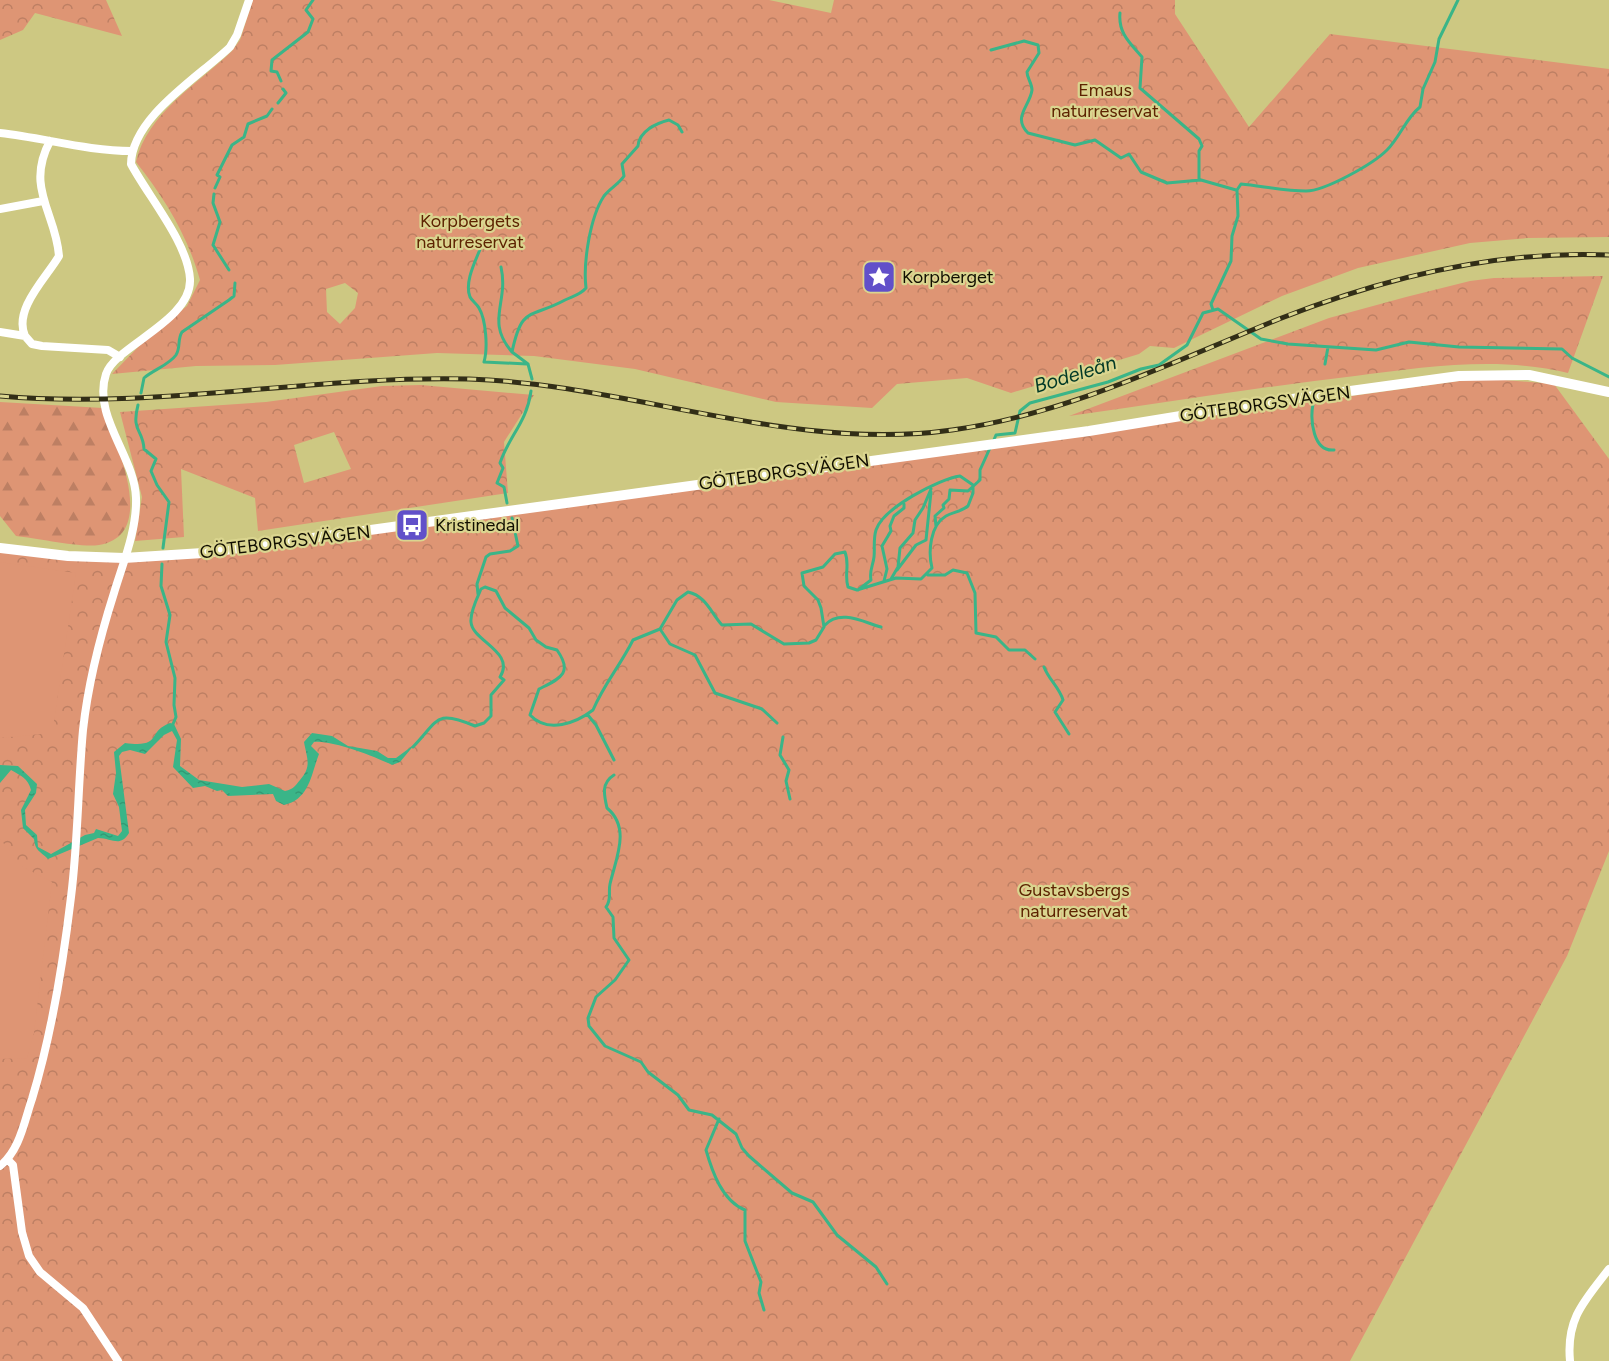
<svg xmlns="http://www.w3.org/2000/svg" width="1609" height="1361" viewBox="0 0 1609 1361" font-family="Figtree,sans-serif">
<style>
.forest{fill:url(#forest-firs)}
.park{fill:url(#park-crowns);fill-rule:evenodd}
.pitch{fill:#de9574}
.water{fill:url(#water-ripples)}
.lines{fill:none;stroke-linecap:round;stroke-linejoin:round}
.stream{stroke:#3ab588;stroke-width:3}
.minor{stroke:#fff;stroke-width:8}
.tertiary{stroke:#fff;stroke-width:10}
.rail-casing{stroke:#322e17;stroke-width:5}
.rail{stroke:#dad58f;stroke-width:3;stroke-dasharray:9;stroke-linecap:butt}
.labels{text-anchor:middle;stroke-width:4.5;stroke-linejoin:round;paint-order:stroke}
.park-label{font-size:18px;fill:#5d2302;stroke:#dad58f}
.poi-label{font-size:18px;fill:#110e00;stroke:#dad58f;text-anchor:start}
.street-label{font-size:18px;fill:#110e00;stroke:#dad58f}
.water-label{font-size:20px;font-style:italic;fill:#013826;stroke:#dad58f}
</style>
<defs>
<pattern id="forest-firs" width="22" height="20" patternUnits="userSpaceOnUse" patternTransform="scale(1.5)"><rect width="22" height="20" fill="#de9574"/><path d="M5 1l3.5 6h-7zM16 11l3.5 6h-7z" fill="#bd7f63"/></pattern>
<pattern id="park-crowns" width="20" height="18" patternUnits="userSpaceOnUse" patternTransform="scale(1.5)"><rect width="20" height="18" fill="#de9574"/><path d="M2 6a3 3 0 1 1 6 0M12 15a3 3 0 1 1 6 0" fill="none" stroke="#bd7f63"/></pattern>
<pattern id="water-ripples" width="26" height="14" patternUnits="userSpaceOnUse" patternTransform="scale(1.5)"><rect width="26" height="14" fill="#3ab588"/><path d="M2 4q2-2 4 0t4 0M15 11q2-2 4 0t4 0" fill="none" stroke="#329a74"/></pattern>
</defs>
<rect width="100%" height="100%" fill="#cdc882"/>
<path class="forest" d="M 0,402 L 103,408 C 115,442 160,535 99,545 C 80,548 37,538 16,536 L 0,516 Z"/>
<path class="park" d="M 0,0 L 106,0 L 122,36 L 35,13 L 23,30 L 0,40 Z
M 253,0 L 769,0 L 831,13 L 834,0 L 1175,0 L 1175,14 L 1249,127 L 1330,34 L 1609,69 L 1609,237 L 1528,238 L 1470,243 L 1358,268 L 1282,296 L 1174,348 L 1150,346 L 1139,354 L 1011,393 L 967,378 L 897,384 L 872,408 L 776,402 L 635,369 L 534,356 L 437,353 L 275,365 L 196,366 L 112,374 L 146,339 L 187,306 L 200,280 C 187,234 165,199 136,162 C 147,113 198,84 232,51 L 240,40 ZM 345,283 L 358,293 L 355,308 L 340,324 L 327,312 L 326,289 Z
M 1603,276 L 1568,373 C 1498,356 1426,367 1355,376 C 1259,387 1165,403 1069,416 L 1329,318 L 1406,297 L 1470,281 L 1494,278 Z
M 1480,378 L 1554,384 L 1609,459 L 1609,851 L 1567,956 L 1350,1361 L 0,1361 L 0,548 L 105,559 L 431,525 Z
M 421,385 L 534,395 L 504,442 L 508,493 L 258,531 L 255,498 L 181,469 L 184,537 L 135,541 L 142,497 L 120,412 L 266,402 L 382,386 ZM 334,432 L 351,469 L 304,483 L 294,445 Z"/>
<path class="pitch" d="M 0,562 L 76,573 L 54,721 L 41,734 L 0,738 Z
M 0,839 L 23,867 L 52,882 L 34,1033 L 27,1058 L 0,1059 Z"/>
<path class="water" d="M 170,723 L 174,724 L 181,739 L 180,766 L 199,780 L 242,787 L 269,784 L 285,791 C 294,789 295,786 300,780 C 312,766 307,759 304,742 L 312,733 L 332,736 L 348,746 L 377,751 L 388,758 L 396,758 L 415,744 L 400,762 L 392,765 C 377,757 329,739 314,742 L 311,746 L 319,754 C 311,774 310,799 284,805 L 276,801 L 273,794 L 228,796 L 222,790 L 217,791 L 205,786 L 193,788 L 173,767 L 177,740 L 172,731 L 164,735 L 145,754 L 130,750 L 122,752 L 119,756 L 129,833 C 120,848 112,838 98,838 L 48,859 C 40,851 35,851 34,839 L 23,828 L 21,810 L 31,790 C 28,778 21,776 11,770 L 0,783 L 0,765 L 18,766 L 37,784 L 36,793 L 25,810 L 26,825 L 37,835 L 38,847 L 51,854 L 85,835 L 94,833 L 96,829 L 118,836 L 122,831 L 119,807 L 113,794 L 116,773 L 114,752 L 125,743 C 163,748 146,732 170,723 Z"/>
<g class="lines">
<path class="stream" d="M 1120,13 C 1118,33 1130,43 1142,57 L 1140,88 L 1199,139 L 1202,146 L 1199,151 L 1199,180
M 991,50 L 1024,41 L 1038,45 L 1039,53 L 1027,72 C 1027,78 1032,83 1032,90 C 1030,106 1012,117 1028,133 L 1075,145 L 1095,140 L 1121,158 L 1129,154 L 1141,172 L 1167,183 L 1201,180 L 1236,190
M 281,81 L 277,72 L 271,71 L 272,60 L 308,32 L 313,19 L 306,10 L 313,0
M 278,103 L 286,93 L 283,89
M 215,188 L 220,177 L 217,175 L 232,145 L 244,137 L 248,124 L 267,116 L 272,109
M 214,194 L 213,203 L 220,222 L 213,245 L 229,270
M 481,247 C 476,260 464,282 470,297 C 472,301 477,304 479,308 C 486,320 488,348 484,362 L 527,364
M 501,267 C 509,303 485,321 512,352
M 1213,310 L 1211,304 L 1231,261 L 1232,236 L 1238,216 L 1237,190 L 1241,184 C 1262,186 1284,191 1306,191 C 1325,191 1373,164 1387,150 C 1400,137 1406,118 1420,107 L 1423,89 L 1435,62 L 1439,39 L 1458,0
M 1325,364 L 1328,347
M 532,379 L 528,364 L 512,352 C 522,305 530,319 565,300 C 573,296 580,295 586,288 C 583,263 590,217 604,196 C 610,188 619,184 624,176 L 622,164 L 638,146 C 639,131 657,123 669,120 L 678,125 L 682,132
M 141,393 L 144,378 C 153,370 169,365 176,355 C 181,347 177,340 182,332 L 229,300 L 234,296 L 235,283
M 1313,404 C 1310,420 1313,452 1334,450
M 138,405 C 131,432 143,429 144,449 L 156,459 L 151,471 L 157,485 L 169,502 L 163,548
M 993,442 L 996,435 L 1015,433 L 1020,411 L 1030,403 L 1108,382 L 1141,369 L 1159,365 L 1187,345 L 1203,313 L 1218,309 L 1261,339 L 1288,344 L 1376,350 L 1409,342 L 1459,347 L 1562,349 L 1572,358 L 1609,377
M 507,503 L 504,487 L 497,483 L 503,468 L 500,463 C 509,436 527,422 531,391
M 936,526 L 935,516 L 944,508 L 943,505 L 949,499 L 950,490 L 968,491 L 980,480 L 980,470 L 990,448
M 162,564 L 161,586 L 170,615 L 166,642 L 175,678 L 174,705 L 176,717 L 173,724
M 897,570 L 916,545 L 926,540 L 931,492
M 928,575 L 945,575 L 953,570 L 967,573 L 975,593 L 976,633 L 996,637 L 1009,650 L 1025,650 L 1035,659
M 891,579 L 898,567 L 900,548 L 913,533 L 915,520 L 923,508 L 931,489
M 884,581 L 887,569 L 882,546 L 891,531 L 890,526 L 894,516 L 904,508 L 904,504
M 858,590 L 871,580 C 869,571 873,566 874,557 C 875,548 873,540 876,530 C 883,508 939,479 960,476 L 973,485
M 478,594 L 477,584 L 486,557 L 490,554 L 510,551 L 518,546 L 512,518
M 825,625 C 840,609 863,622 881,627
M 660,629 L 670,644 L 695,655 L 715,693 L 762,709 L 777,723
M 1044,667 C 1049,680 1059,687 1063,700 L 1055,712 L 1069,734
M 587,714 L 596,725 L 614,760
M 783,737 L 780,755 L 789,770 L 786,781 L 790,799
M 413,747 C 439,720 435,709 475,726 L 484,723 L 491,716 L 491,695 L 504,680 L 500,677 C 516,652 472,641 471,622 C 470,612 477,598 481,589 L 485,587 L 496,591 L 505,608 L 529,628 L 536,640 L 546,647 L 557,650 C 574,674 559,679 539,689 L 530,715 C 548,734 576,723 593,710 C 604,684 620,666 633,640 L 660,629 L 677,600 L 688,592 C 706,596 711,613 722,625 L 751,624 L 784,644 L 809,643 L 816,640 L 824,627 L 821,608 L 818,600 L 804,586 L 802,573 L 823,567 L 835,554 L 845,552 C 850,565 844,574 848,587 L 857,590 L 896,578 L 921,579 L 932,568 C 928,552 930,525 946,516 C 953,512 961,512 968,506 L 973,493 L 973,485
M 614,775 C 601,783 604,795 607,808 C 631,828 616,858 610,884 C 608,893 612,899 606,907 L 613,917 L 614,938 L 629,960 L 615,980 L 596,997 L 588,1018 L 589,1026 L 605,1046 L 641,1062 L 648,1072 L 678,1095 L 689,1110 L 712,1115 L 736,1134 L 742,1148 L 749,1156 L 792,1193 L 813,1202 L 837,1235 L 876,1267 L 887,1284
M 719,1119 L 706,1150 C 712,1171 722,1201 745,1210 L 745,1241 L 761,1282 L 759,1293 L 764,1310"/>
<path class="minor" d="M 0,133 C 45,138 87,151 132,151
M 0,209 L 43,201
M 0,332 L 25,336 L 32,344 L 42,346 L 108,350 L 120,357
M 25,336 C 13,309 47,277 59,256 C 56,213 25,188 50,141
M 8,1160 L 13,1165 L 22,1232 L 29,1256 L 40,1272 L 83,1308 L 118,1361
M 0,1166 C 20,1150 24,1122 32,1099 C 52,1033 63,965 71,897 C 78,842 78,785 83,730 C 88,684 100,637 114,593 C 123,563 137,530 136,498 C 135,457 92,416 106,374 C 115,346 192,321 190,279 C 188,243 148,196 131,164 C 132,117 199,77 230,47 L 237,35 L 249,0
M 1570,1361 C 1566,1319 1584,1301 1609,1269"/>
<path class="tertiary" d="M 0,548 L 68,556 L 124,558 L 203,553 L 1089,431 L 1248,405 L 1459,376 L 1529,375 L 1609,392"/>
<defs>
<path id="rail" d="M 0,396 C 157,410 312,375 469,379 C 629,384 791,453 952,430 C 1068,414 1172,362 1279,319 C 1383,278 1497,250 1609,255"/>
</defs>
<use href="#rail" class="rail-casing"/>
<use href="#rail" class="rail"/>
</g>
<defs>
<symbol id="sight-square" viewBox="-11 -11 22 22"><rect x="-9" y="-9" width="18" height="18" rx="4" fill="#6150c9" stroke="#dad58f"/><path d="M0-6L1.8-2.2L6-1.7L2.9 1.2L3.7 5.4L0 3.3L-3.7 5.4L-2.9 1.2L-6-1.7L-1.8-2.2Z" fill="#fff"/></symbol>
<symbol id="bus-square" viewBox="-11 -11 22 22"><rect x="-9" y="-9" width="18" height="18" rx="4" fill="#6150c9" stroke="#dad58f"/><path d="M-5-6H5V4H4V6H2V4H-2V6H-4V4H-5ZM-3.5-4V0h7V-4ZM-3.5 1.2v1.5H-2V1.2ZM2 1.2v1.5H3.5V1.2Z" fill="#fff"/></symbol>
</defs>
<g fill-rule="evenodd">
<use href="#sight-square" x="860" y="258" width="38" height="38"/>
<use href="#bus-square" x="393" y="506" width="38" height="38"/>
</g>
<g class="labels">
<g class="park-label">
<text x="1105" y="96">Emaus<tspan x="1105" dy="21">naturreservat</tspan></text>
<text x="470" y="227">Korpbergets<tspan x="470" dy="21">naturreservat</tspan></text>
<text x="1074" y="896">Gustavsbergs<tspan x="1074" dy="21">naturreservat</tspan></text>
</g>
<g class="poi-label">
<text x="902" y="283">Korpberget</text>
<text x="435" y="531">Kristinedal</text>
</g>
<g class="street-label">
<text transform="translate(1265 404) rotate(-8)" y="6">GÖTEBORGSVÄGEN</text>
<text transform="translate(784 472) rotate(-8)" y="6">GÖTEBORGSVÄGEN</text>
<text transform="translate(285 542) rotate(-7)" y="6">GÖTEBORGSVÄGEN</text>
</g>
<g class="water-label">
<text transform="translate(1075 374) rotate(-17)" y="7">Bodeleån</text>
</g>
</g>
</svg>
